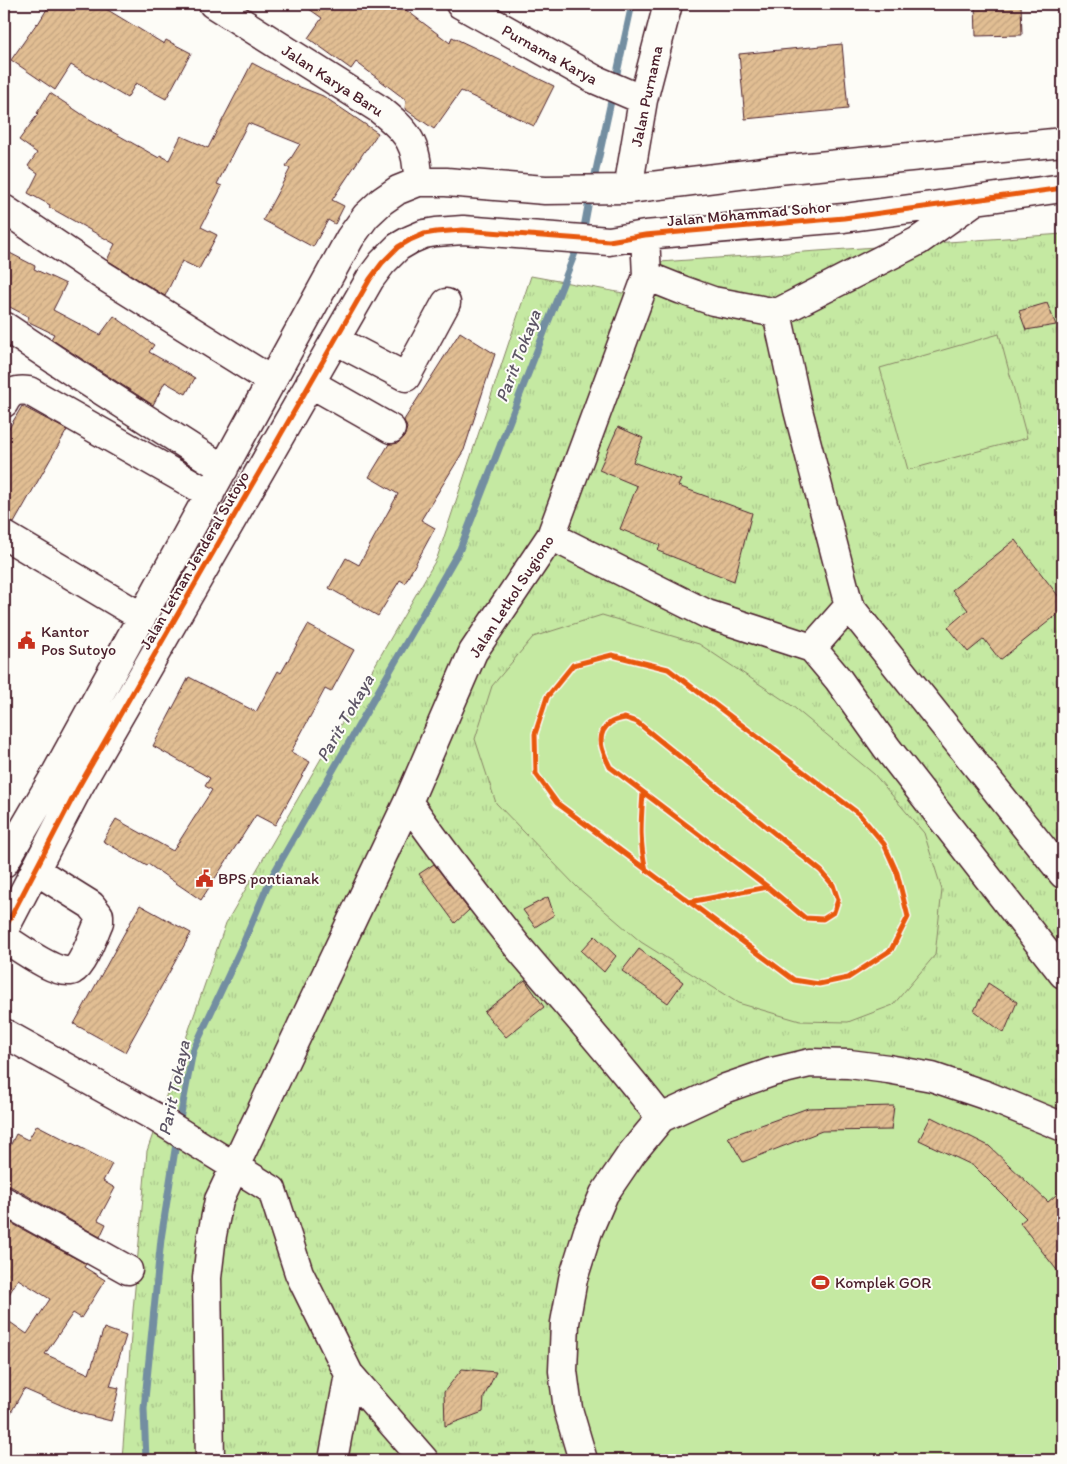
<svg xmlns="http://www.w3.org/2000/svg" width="1067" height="1464" viewBox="0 0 1067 1464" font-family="Itim,sans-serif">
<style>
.grass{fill:url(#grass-tufts);stroke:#888466}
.garden{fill:#c5e9a2;stroke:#888466}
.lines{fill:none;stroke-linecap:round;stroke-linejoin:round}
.stream{stroke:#738ea1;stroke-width:7}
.building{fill:url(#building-hatch);stroke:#4a1f2b}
.minor-casing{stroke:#4a1f2b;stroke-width:31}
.minor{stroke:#fdfcf7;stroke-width:28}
.cycleway-casing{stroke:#fdfcf7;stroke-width:8}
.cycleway{stroke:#e8590c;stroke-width:5}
.labels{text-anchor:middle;stroke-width:4;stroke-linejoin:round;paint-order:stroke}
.street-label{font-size:16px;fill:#4a1f2b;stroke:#fdfcf7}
.poi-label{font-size:16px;fill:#4a1f2b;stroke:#fdfcf7;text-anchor:start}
.water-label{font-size:18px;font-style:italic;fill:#5e5666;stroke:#fdfcf7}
</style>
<defs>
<pattern id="grass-tufts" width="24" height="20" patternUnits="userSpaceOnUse" patternTransform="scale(1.25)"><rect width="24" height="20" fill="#c5e9a2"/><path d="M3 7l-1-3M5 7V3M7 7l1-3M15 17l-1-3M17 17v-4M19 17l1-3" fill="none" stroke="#abc78c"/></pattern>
<pattern id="building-hatch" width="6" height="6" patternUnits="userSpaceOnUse" patternTransform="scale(1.25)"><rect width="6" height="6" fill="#e1be93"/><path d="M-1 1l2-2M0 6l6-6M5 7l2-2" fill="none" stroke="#c3a37f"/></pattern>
</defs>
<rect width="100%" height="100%" fill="#fdfcf7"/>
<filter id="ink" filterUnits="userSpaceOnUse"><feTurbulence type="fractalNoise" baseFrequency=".02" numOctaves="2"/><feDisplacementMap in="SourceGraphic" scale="10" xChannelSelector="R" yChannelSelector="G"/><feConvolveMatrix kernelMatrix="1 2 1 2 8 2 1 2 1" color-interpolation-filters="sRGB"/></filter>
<g filter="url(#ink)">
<path class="grass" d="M 1063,234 L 1063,1460 L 122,1460 L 132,1322 L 147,1151 L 226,923 L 437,558 L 531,276 L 623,293 L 660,262 Z"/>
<path class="garden" d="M 999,334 L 1027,438 L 908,470 L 880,368 Z
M 602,615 L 699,644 L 791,705 L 874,774 L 924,833 L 942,890 L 935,955 L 893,1005 L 848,1022 L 800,1021 L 738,1003 L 641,942 L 577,887 L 496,803 L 475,739 L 492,686 L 533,637 Z
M 821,1063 L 956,1088 L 1063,1133 L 1063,1460 L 591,1460 L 570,1395 L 587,1243 L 673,1117 Z"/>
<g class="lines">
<path class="stream" d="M 615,82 L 632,4
M 593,184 L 613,92
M 583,233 L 590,195
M 179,1124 L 193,1051 L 242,946 L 271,878 L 460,549 L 578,245
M 146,1460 L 144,1409 L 161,1239 L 177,1137"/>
</g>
<path class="building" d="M 50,4 L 98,4 L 164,44 L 166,40 L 191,53 L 166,99 L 136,83 L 127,98 L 71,65 L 55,90 L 11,60 L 37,23 L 38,24 Z
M 302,4 L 398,4 L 450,43 L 452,37 L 554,86 L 534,126 L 461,91 L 434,129 L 405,109 L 406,100 L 356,62 L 351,69 L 308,38 L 322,18 Z
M 975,4 L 1021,4 L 1022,35 L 976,36 Z
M 842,44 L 848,109 L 745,119 L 739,54 Z
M 252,63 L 290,83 L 323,96 L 378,133 L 367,149 L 366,149 L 332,200 L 344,206 L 335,224 L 328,220 L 313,247 L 263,220 L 290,169 L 286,166 L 300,144 L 248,123 L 217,184 L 222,186 L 201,227 L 217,235 L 199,269 L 182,261 L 165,296 L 107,260 L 115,244 L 49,207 L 50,205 L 28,193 L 38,173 L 28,166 L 37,153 L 19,140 L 38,114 L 37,113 L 50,93 L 86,117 L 159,158 L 160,155 L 169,160 L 181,136 L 208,148 Z
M 4,250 L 35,266 L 34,269 L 66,284 L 53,310 L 100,335 L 114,316 L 154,345 L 149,352 L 195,378 L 186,394 L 165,382 L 153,405 L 51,339 L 54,334 L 27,321 L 29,317 L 4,304 Z
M 1047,303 L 1056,325 L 1026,330 L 1019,311 Z
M 460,332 L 495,354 L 464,450 L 421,520 L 435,528 L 405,583 L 400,580 L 378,616 L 329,588 L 346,558 L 359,565 L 398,494 L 369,477 L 389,444 L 398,443 L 404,437 L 407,428 L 404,420 Z
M 22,406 L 67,430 L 14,523 L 4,519 L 4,437 Z
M 618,427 L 643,438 L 633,462 L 681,480 L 678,486 L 752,513 L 734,581 L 658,551 L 660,545 L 620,529 L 637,486 L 599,470 Z
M 1015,540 L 1063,602 L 1063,610 L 1000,660 L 984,639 L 968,652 L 948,627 L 968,610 L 952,590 Z
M 308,625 L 354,650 L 331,692 L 325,689 L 291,752 L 310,762 L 275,825 L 256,815 L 201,900 L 148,864 L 147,866 L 103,841 L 116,819 L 173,851 L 212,790 L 205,786 L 210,778 L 153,746 L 189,677 L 256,712 L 278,671 L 281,673 Z
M 434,864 L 469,910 L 455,923 L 419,874 Z
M 548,897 L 554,915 L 535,927 L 523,910 Z
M 140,905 L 191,933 L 125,1052 L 74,1024 Z
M 595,936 L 616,956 L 604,972 L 581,951 Z
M 639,949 L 683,982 L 668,1003 L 622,971 Z
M 525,980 L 544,1007 L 506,1037 L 484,1012 Z
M 988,983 L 1017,1002 L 1004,1033 L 974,1011 Z
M 894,1106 L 891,1130 L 822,1131 L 743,1162 L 728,1137 L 808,1108 Z
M 931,1117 L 989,1146 L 1048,1202 L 1063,1189 L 1063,1278 L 1020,1223 L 1026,1218 L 974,1166 L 919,1140 Z
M 37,1125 L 112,1164 L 103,1181 L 115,1188 L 98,1220 L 106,1224 L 100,1237 L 12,1187 L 4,1185 L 4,1143 L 10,1146 L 16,1134 L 28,1140 Z
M 4,1219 L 86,1264 L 84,1267 L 105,1280 L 81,1318 L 73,1313 L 45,1354 L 89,1374 L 104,1328 L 126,1336 L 110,1386 L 119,1388 L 111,1421 L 79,1413 L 24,1389 L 4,1425 L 4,1318 L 27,1334 L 50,1299 L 18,1279 L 4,1303 Z
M 462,1369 L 496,1372 L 484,1397 L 483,1412 L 445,1426 L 444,1392 Z"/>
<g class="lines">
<defs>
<path id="minor" d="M 213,4 L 379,109 C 408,132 418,144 418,182
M 460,4 L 594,79 L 643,100
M 628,189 L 643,100 L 668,4
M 973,202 L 918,241 L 777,313 L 798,410 L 849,606 L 1063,874
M 4,209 L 99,273 L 272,381
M 647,276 L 682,290 L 713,301 L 777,313
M 4,326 L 79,376 L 224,469
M 335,340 L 406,377 L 446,303
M 310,383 L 391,429
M 4,403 C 10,392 16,389 29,391 L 210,494
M 4,535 L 142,617
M 551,536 L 707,614 L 812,648 L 838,679 L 887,748 L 1063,974
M 812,648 L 849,606
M 408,802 C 443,852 480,900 518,947 C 566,1004 616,1059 661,1118
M 4,863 L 54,777 L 350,238 L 366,216 L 382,201 L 398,190 L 418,182 L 446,182 L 545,190 L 628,189 L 778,170 L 1063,142
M 4,930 L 78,788 L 370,279 L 382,263 L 398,247 L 410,240 L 424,234 L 436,232 L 463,230 L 609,241 L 645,235 L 844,218 L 1063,188
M 4,938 C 17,946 60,978 73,970 C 83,965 94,933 99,922 L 99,915 L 91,905 L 35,870
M 4,1033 L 155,1117 L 272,1190 L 299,1273 L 349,1374 L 424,1460
M 4,1201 L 128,1270
M 210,1460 L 207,1278 L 212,1235 L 219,1200 L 408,802 L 473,652 L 551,536 L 647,276 L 645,235
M 333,1460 L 349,1374
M 583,1460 L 568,1409 L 563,1371 L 565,1323 L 573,1279 L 588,1231 L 604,1194 L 632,1153 L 661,1118 L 726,1088 L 772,1072 L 810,1063 L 849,1064 L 888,1069 L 932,1077 L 985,1095 L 1063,1127"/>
</defs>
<use href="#minor" class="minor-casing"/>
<use href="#minor" class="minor"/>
<defs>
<path id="cycleway" d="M 612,655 L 668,669 L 859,814 L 884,844 L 897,873 L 908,917 L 891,950 L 848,978 L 819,984 L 794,980 L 557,803 L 536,774 L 535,734 L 547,697 L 573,665 Z
M 625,718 L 637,722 L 821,871 L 833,885 L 838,900 L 834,912 L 823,919 L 805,918 L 768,887 L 610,767 C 603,753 594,735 610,723 C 614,720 621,719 625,718 Z
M 643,793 C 641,821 639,842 646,870
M 689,902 L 768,887
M 4,930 L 78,788 L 370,279 L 382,263 L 398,247 L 410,240 L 424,234 L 436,232 L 463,230 L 609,241 L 645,235 L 844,218 L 1063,188"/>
</defs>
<use href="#cycleway" class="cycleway-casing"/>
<use href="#cycleway" class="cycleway"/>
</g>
</g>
<defs>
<symbol id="civic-bare" viewBox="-9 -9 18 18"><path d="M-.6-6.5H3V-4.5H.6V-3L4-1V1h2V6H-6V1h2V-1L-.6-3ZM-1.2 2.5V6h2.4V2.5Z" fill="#c8321e" stroke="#fdfcf7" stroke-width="2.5" paint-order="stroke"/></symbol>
<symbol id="stadium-bare" viewBox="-9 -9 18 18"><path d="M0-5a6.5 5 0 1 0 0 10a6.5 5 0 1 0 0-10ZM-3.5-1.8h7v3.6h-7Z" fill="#c8321e" stroke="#fdfcf7" stroke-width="2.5" paint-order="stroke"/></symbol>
</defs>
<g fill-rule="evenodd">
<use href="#civic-bare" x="14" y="628" width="25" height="25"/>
<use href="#civic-bare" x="192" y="866" width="25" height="25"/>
<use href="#stadium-bare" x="808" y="1270" width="25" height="25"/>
</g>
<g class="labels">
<g class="street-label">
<text transform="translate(550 54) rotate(29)" y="6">Purnama Karya</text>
<text transform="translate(333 80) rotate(33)" y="6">Jalan Karya Baru</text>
<text transform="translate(646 96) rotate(-78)" y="6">Jalan Purnama</text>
<text transform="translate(749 213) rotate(-5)" y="6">Jalan Mohammad Sohor</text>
<text transform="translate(194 560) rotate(-60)" y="6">Jalan Letnan Jenderal Sutoyo</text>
<text transform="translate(511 596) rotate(-57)" y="6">Jalan Letkol Sugiono</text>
</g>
<g class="poi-label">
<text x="41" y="637">Kantor<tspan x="41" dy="18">Pos Sutoyo</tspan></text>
<text x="218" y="884">BPS pontianak</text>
<text x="835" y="1288">Komplek GOR</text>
</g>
<g class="water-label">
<text transform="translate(518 356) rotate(-69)" y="6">Parit Tokaya</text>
<text transform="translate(345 718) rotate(-60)" y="6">Parit Tokaya</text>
<text transform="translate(174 1088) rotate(-78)" y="6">Parit Tokaya</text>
</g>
</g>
<rect width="1067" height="1464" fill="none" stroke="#fdfcf7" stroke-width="20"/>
<rect x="10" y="10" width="1047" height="1444" fill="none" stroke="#4a1f2b" stroke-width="2" filter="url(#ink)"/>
</svg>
